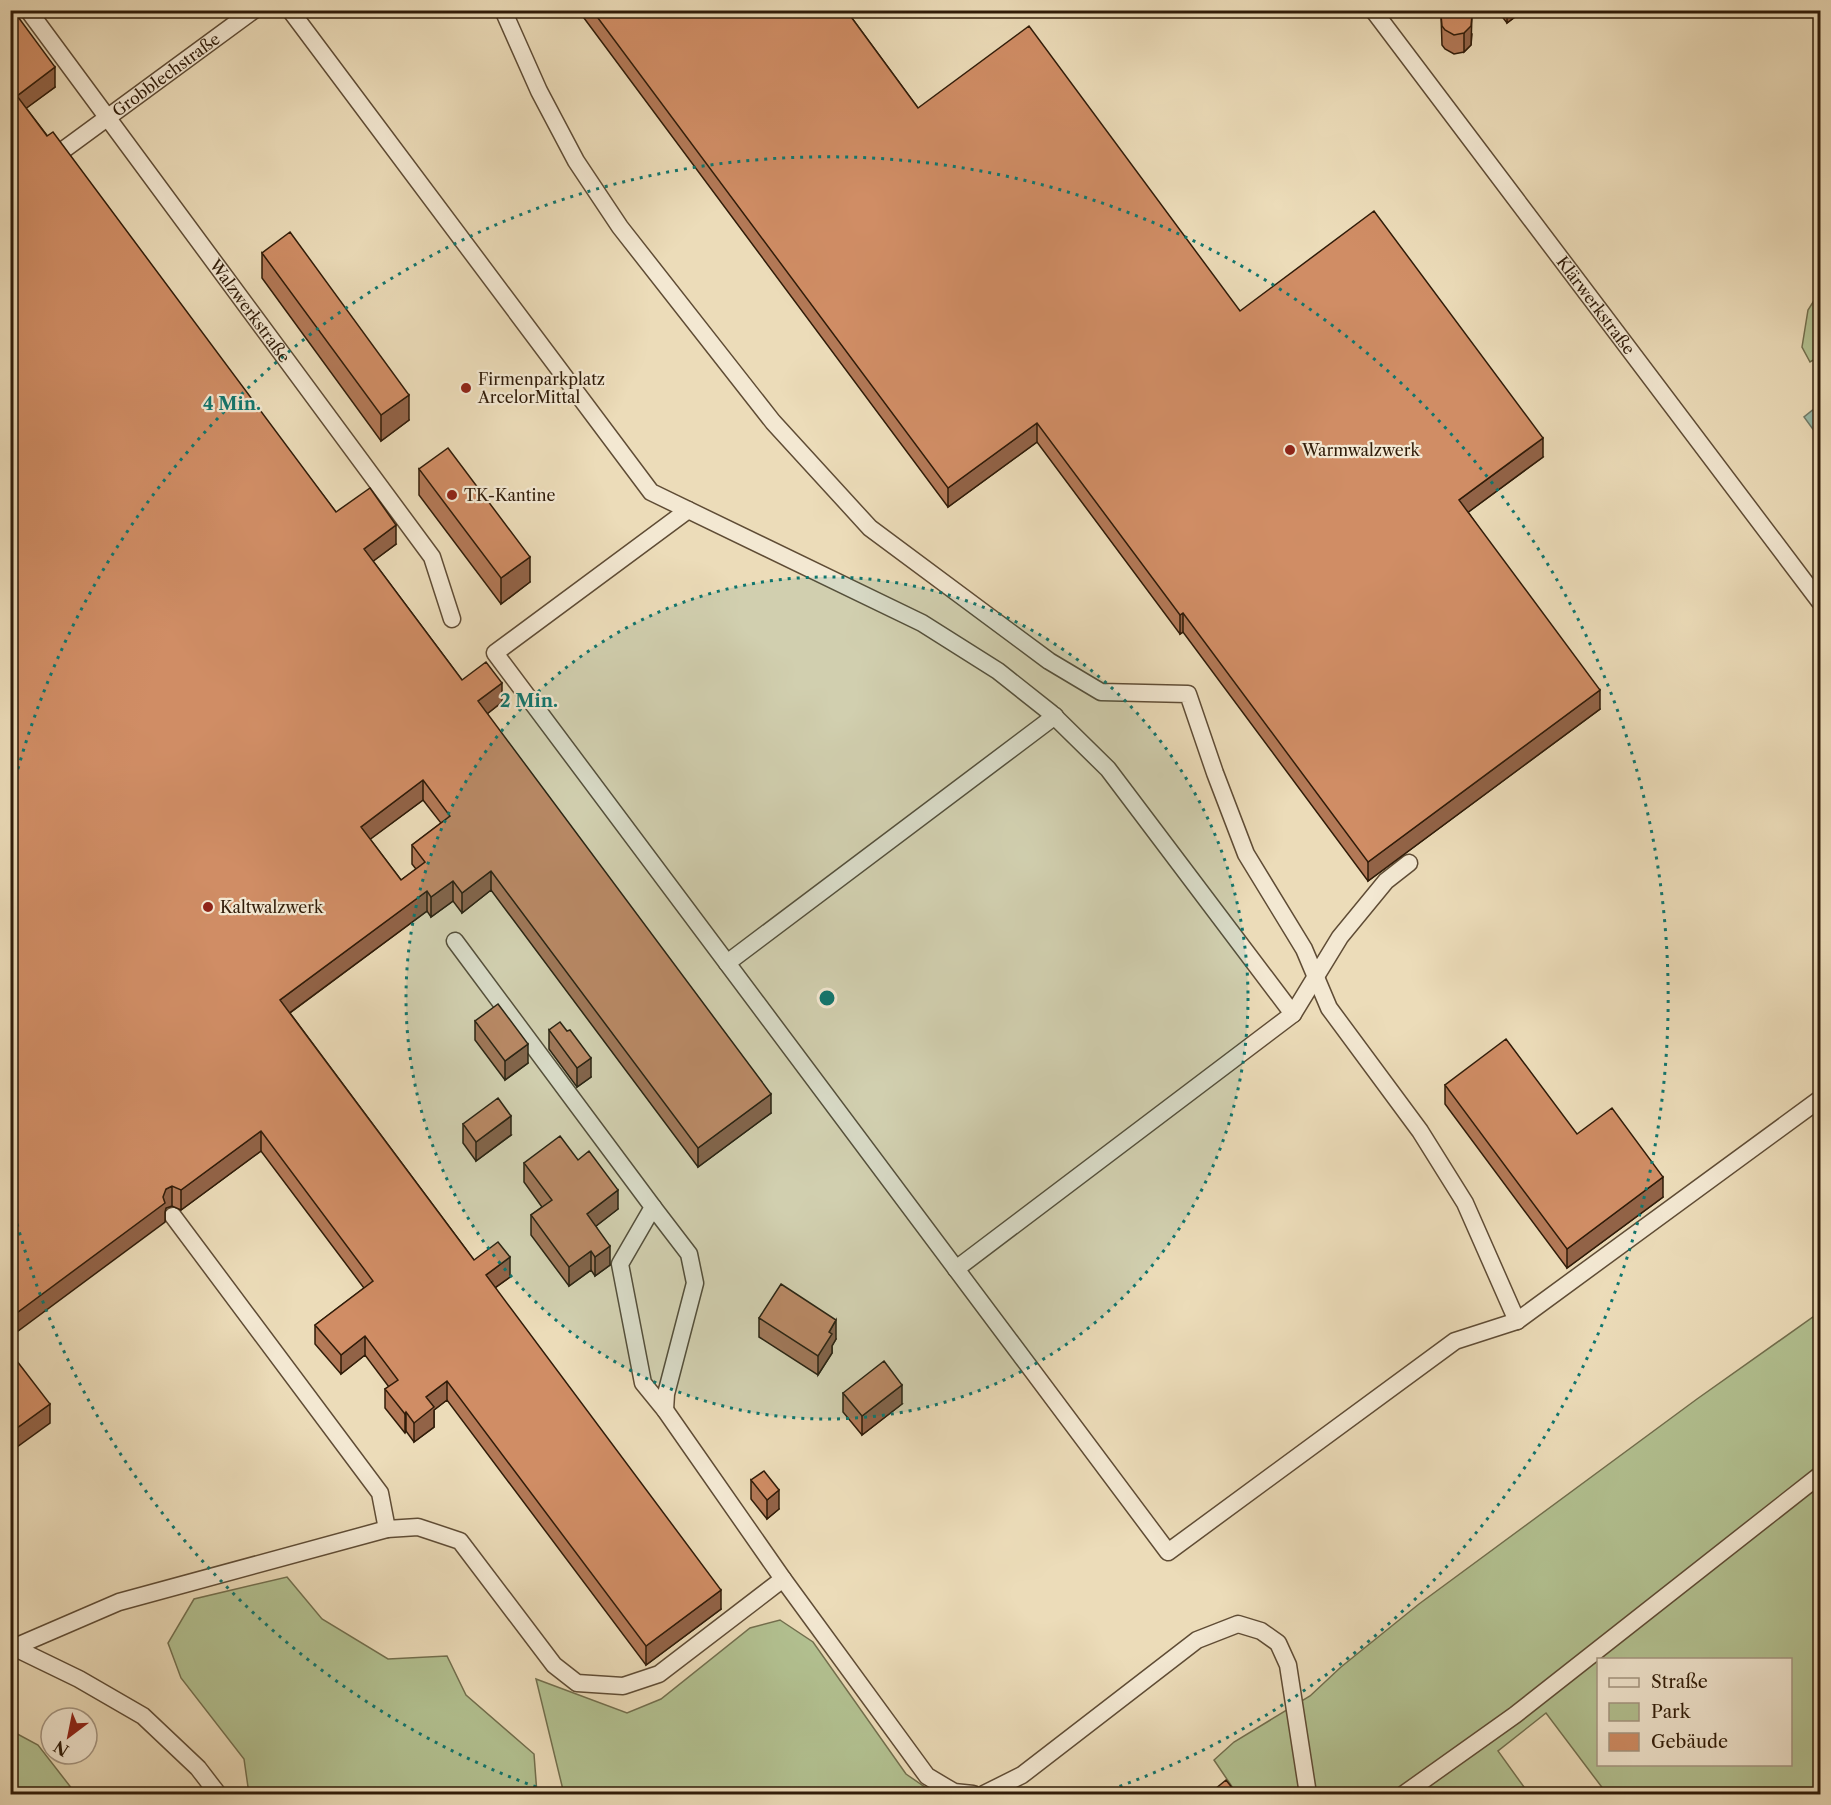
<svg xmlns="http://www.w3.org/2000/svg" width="1831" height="1805" viewBox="0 0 1831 1805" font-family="'Libre Caslon Text',serif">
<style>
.green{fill:#b3c292;stroke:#726f4e;stroke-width:1.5;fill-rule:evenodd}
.water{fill:#99bcab;stroke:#6f7c6a;stroke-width:1.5}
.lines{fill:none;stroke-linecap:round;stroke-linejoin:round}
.minor-casing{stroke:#5f4c35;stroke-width:19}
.minor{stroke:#f3e8d2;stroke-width:16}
.wall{fill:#b37957;stroke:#301c09;stroke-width:1.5;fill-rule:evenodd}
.shaded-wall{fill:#926347;stroke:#301c09;stroke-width:1.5}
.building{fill:#d08d65;stroke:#301c09;stroke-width:1.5;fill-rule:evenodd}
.ring{fill:none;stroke:#0f766e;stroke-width:3;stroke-dasharray:3 6}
.poi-dot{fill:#8f2418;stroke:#f3e8d2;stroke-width:2}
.labels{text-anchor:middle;stroke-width:4.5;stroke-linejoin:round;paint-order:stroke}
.street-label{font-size:16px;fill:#301c09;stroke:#f3e8d2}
.poi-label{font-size:16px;fill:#301c09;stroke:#f3e8d2;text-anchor:start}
.centre{fill:#0f766e;stroke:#f3e8d2;stroke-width:3}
.ring-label{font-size:18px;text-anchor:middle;font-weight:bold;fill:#0f766e;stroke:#f3e8d2;stroke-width:4.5;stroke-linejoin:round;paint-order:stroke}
</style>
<rect width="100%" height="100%" fill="#ecdcb9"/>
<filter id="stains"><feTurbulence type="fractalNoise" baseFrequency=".00333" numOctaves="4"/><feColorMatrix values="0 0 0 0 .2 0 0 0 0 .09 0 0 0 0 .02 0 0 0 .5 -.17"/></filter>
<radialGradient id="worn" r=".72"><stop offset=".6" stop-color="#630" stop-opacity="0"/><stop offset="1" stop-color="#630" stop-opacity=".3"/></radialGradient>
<path class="green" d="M 1820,291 L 1820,356 L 1810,362 L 1802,347 L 1808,310 Z
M 1820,1312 L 1820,1794 L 1607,1794 L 1546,1713 L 1498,1751 L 1529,1794 L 1237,1794 L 1214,1760 L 1234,1742 L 1310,1696 L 1341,1667 L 1419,1604 L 1697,1399 ZM 1598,1660 L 1790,1660 L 1790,1764 L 1598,1764 Z
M 287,1577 L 322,1619 L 388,1659 L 447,1656 L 466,1695 L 534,1754 L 537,1794 L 249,1794 L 244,1759 L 181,1678 L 168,1643 L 194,1599 Z
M 780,1620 L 813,1642 L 906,1774 L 935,1794 L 564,1794 L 536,1679 L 627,1713 L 661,1699 L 750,1628 Z
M 10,1730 L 38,1745 L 76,1794 L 11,1794 Z"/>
<path class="water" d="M 1820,404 L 1820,439 L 1804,417 Z"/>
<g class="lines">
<defs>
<g id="minor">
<path id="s1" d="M 28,10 L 432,557 L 452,619"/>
<path d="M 290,10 L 651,492 L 922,623 L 998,671 L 1051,713 L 1108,769 L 1293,1014"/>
<path d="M 503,10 L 539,91 L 576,161 L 620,227 L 773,422 L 870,528 L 1049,661 L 1101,692 L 1188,694 L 1215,773 L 1246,854 L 1304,949 L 1329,1008 L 1420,1131 L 1465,1203 L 1517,1321"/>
<path id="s2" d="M 1373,10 L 1820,602"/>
<path id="s3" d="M 66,148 L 254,10"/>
<path d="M 688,510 L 495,653 L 1168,1552 L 1455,1341 L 1517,1321 L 1820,1099"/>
<path d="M 455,941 L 653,1207 L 620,1264 L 643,1383 L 665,1410 L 783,1579 L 927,1776 L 954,1792 L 973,1794"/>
<path d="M 727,963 L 1055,716"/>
<path d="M 653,1207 L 689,1254 L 695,1283 L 666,1394 L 665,1410"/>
<path d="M 956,1269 L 1293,1014 L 1340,937 L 1386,881 L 1409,863"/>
<path d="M 387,1529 L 418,1527 L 460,1541 L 554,1665 L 577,1683 L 623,1686 L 659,1674 L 783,1579"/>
<path d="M 13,1647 L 79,1679 L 143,1716 L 198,1768 L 218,1794"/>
<path d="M 10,1649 L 119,1602 L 387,1529 L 380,1493 L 173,1216"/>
<path d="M 984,1794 L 1022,1775 L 1197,1640 L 1238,1624 L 1261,1631 L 1278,1643 L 1288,1665 L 1308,1794"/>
<path d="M 1404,1794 L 1515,1715 L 1820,1475"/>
</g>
</defs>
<use href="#minor" class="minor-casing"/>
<use href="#minor" class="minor"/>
</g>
<path class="wall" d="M 10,10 L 55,87 L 26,108 L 336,512 L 396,544 L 373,561 L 462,680 L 502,702 L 487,714 L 771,1113 L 698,1167 L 491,890 L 462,913 L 453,901 L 431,917 L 427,911 L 290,1013 L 474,1260 L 510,1277 L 495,1288 L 721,1609 L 646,1665 L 447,1400 L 434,1410 L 434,1427 L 414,1442 L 406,1431 L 405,1433 L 385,1408 L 385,1389 L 389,1387 L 365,1355 L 341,1374 L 315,1344 L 315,1325 L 364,1288 L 261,1151 L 181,1210 L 172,1206 L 166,1208 L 165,1212 L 165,1222 ZM 423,800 L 441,823 L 412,845 L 412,864 L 416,869 L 401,880 L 370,839 Z
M 578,10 L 846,10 L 918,108 L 1240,311 L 1543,457 L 1468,512 L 1600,709 L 1368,881 L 1183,632 L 1180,634 L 1037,442 L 948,507 Z
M 1497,10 L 1524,10 L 1507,23 Z
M 1441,15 L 1472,34 L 1471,45 L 1464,52 L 1454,54 L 1445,49 L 1442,45 Z
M 262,253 L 409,420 L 381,441 L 262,278 Z
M 419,469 L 530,582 L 501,604 L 419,495 Z
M 475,1021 L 528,1063 L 505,1080 L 475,1040 Z
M 549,1030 L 591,1077 L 577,1087 L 549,1049 Z
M 1445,1085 L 1577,1134 L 1663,1197 L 1567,1268 L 1445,1104 Z
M 463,1124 L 511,1135 L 476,1161 L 463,1143 Z
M 578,1160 L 618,1209 L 596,1226 L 610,1265 L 595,1276 L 591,1270 L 569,1286 L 531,1235 L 531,1215 L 542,1207 L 524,1182 L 524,1163 Z
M 759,1318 L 836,1339 L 832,1346 L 832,1353 L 818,1375 L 759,1337 Z
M 843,1393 L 902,1404 L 862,1435 L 843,1412 Z
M 751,1480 L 779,1509 L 767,1519 L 751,1499 Z"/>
<path class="shaded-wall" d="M 1507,10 L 1524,10 L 1507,23 Z
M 1472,15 L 1471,45 L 1464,52 L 1464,33 Z
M 55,67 L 55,87 L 17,115 L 17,96 Z
M 409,395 L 409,420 L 381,441 L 381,415 Z
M 1037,423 L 1037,442 L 948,507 L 948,488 Z
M 1543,438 L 1543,457 L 1459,519 L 1459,500 Z
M 396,525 L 396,544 L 364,568 L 364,549 Z
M 530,557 L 530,582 L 501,604 L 501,578 Z
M 1183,613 L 1183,632 L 1180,634 L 1180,615 Z
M 502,683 L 502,702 L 478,721 L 478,701 Z
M 1600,690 L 1600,709 L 1368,881 L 1368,862 Z
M 423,780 L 423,800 L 361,846 L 361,827 Z
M 491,871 L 491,890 L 462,913 L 462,893 Z
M 453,881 L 453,901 L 431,917 L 431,897 Z
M 427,891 L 427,911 L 280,1020 L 280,1000 Z
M 528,1044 L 528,1063 L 505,1080 L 505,1061 Z
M 591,1058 L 591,1077 L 577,1087 L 577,1068 Z
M 771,1094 L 771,1113 L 698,1167 L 698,1148 Z
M 511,1116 L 511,1135 L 476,1161 L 476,1142 Z
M 261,1131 L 261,1151 L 181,1210 L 181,1190 Z
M 1663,1177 L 1663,1197 L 1567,1268 L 1567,1249 Z
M 172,1186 L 172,1206 L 166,1208 L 165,1212 L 165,1222 L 10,1337 L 10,1318 L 166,1189 Z
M 618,1190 L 618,1209 L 587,1233 L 587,1214 Z
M 610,1246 L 610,1265 L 595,1276 L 595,1257 Z
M 591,1251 L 591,1270 L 569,1286 L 569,1267 Z
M 510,1257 L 510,1277 L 486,1294 L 486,1275 Z
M 836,1320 L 836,1339 L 832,1346 L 832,1353 L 818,1375 L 818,1356 L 829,1332 Z
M 365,1336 L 365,1355 L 341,1374 L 341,1355 Z
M 447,1381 L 447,1400 L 434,1410 L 434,1427 L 414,1442 L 414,1423 L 426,1397 Z
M 902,1385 L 902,1404 L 862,1435 L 862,1416 Z
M 50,1404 L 50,1423 L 10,1452 L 10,1433 Z
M 406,1412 L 406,1431 L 405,1433 L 405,1414 Z
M 779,1490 L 779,1509 L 767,1519 L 767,1500 Z
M 721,1590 L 721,1609 L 646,1665 L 646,1646 Z"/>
<path class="building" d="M 10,10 L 13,10 L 55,67 L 17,96 L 47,136 L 53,132 L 336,512 L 370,488 L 396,525 L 364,549 L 462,680 L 486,662 L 502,683 L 478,701 L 771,1094 L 698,1148 L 491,871 L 462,893 L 453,881 L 431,897 L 427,891 L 280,1000 L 474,1260 L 498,1242 L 510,1257 L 486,1275 L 721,1590 L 646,1646 L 447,1381 L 426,1397 L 434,1407 L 414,1423 L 406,1412 L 405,1414 L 385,1389 L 398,1380 L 365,1336 L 341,1355 L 315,1325 L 373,1281 L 261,1131 L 181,1190 L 172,1186 L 166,1189 L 163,1197 L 165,1203 L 10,1318 ZM 423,780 L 450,816 L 412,845 L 425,862 L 401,880 L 361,827 Z
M 592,10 L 846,10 L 918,108 L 1029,26 L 1240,311 L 1374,211 L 1543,438 L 1459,500 L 1600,690 L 1368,862 L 1183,613 L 1180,615 L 1037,423 L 948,488 Z
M 1444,10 L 1470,11 L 1472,15 L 1471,26 L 1464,33 L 1454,35 L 1445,30 L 1442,26 L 1441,15 Z
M 290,232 L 409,395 L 381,415 L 262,253 Z
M 448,448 L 530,557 L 501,578 L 419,469 Z
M 498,1004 L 528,1044 L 505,1061 L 475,1021 Z
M 560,1022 L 567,1031 L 570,1030 L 591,1058 L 577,1068 L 549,1030 Z
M 1506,1039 L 1577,1134 L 1612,1108 L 1663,1177 L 1567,1249 L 1445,1085 Z
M 498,1098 L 511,1116 L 476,1142 L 463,1124 Z
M 560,1136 L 578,1160 L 589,1151 L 618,1190 L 587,1214 L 610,1246 L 595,1257 L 591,1251 L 569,1267 L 531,1215 L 552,1200 L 524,1163 Z
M 781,1284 L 836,1320 L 829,1332 L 832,1334 L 818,1356 L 759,1318 Z
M 10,1352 L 50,1404 L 10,1433 Z
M 884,1361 L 902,1385 L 862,1416 L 843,1393 Z
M 764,1471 L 779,1490 L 767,1500 L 751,1480 Z
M 1226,1780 L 1237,1794 L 1209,1794 Z"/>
<circle cx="827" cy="998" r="421" fill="#0f766e" fill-opacity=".12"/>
<g class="ring">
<circle cx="827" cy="998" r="421"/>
<path d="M553 1793A841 841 0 0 1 11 1201M11 795A841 841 0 1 1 1101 1793"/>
</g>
<g class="poi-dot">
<circle cx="466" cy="388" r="6"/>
<circle cx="1290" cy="450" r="6"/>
<circle cx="452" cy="495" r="6"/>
<circle cx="208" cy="907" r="6"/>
</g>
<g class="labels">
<g class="street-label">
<text dy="6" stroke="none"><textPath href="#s3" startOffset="124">Grobblechstraße</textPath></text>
<text dy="6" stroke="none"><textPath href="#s2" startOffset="370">Klärwerkstraße</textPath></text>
<text dy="6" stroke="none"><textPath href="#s1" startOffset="374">Walzwerkstraße</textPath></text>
</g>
<g class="poi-label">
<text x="478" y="385">Firmenparkplatz<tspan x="478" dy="18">ArcelorMittal</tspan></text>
<text x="1302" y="456">Warmwalzwerk</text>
<text x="464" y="501">TK-Kantine</text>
<text x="220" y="913">Kaltwalzwerk</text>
</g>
</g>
<circle cx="827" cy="998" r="9" class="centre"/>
<g class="ring-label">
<text x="232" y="410">4 Min.</text>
<text x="529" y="707">2 Min.</text>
</g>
<rect width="1831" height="1805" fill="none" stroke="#ecdcb9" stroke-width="36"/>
<rect x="12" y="12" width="1807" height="1781" fill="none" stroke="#301c09" stroke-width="3"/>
<rect x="18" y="18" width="1795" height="1769" fill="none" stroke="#301c09" stroke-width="1.5"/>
<rect x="1597" y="1658" width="195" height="108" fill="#f3e8d2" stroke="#a59682" stroke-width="1.5"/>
<rect x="1609" y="1678" width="30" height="9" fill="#f3e8d2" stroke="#a59682" stroke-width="1.5"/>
<text x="1651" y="1688" font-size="18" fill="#301c09">Straße</text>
<rect x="1609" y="1703" width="30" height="18" fill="#b3c292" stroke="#a59682" stroke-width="1.5"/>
<text x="1651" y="1718" font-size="18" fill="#301c09">Park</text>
<rect x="1609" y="1733" width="30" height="18" fill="#d08d65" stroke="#a59682" stroke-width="1.5"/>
<text x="1651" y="1748" font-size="18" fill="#301c09">Gebäude</text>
<g transform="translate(69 1736) rotate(212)"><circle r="28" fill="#f3e8d2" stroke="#a59682" stroke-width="1.5"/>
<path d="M0-4.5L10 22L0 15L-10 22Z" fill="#8f2418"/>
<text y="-9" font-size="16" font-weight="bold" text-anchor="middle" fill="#301c09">N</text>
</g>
<rect width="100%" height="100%" filter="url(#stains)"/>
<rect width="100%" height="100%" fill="url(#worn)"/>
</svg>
